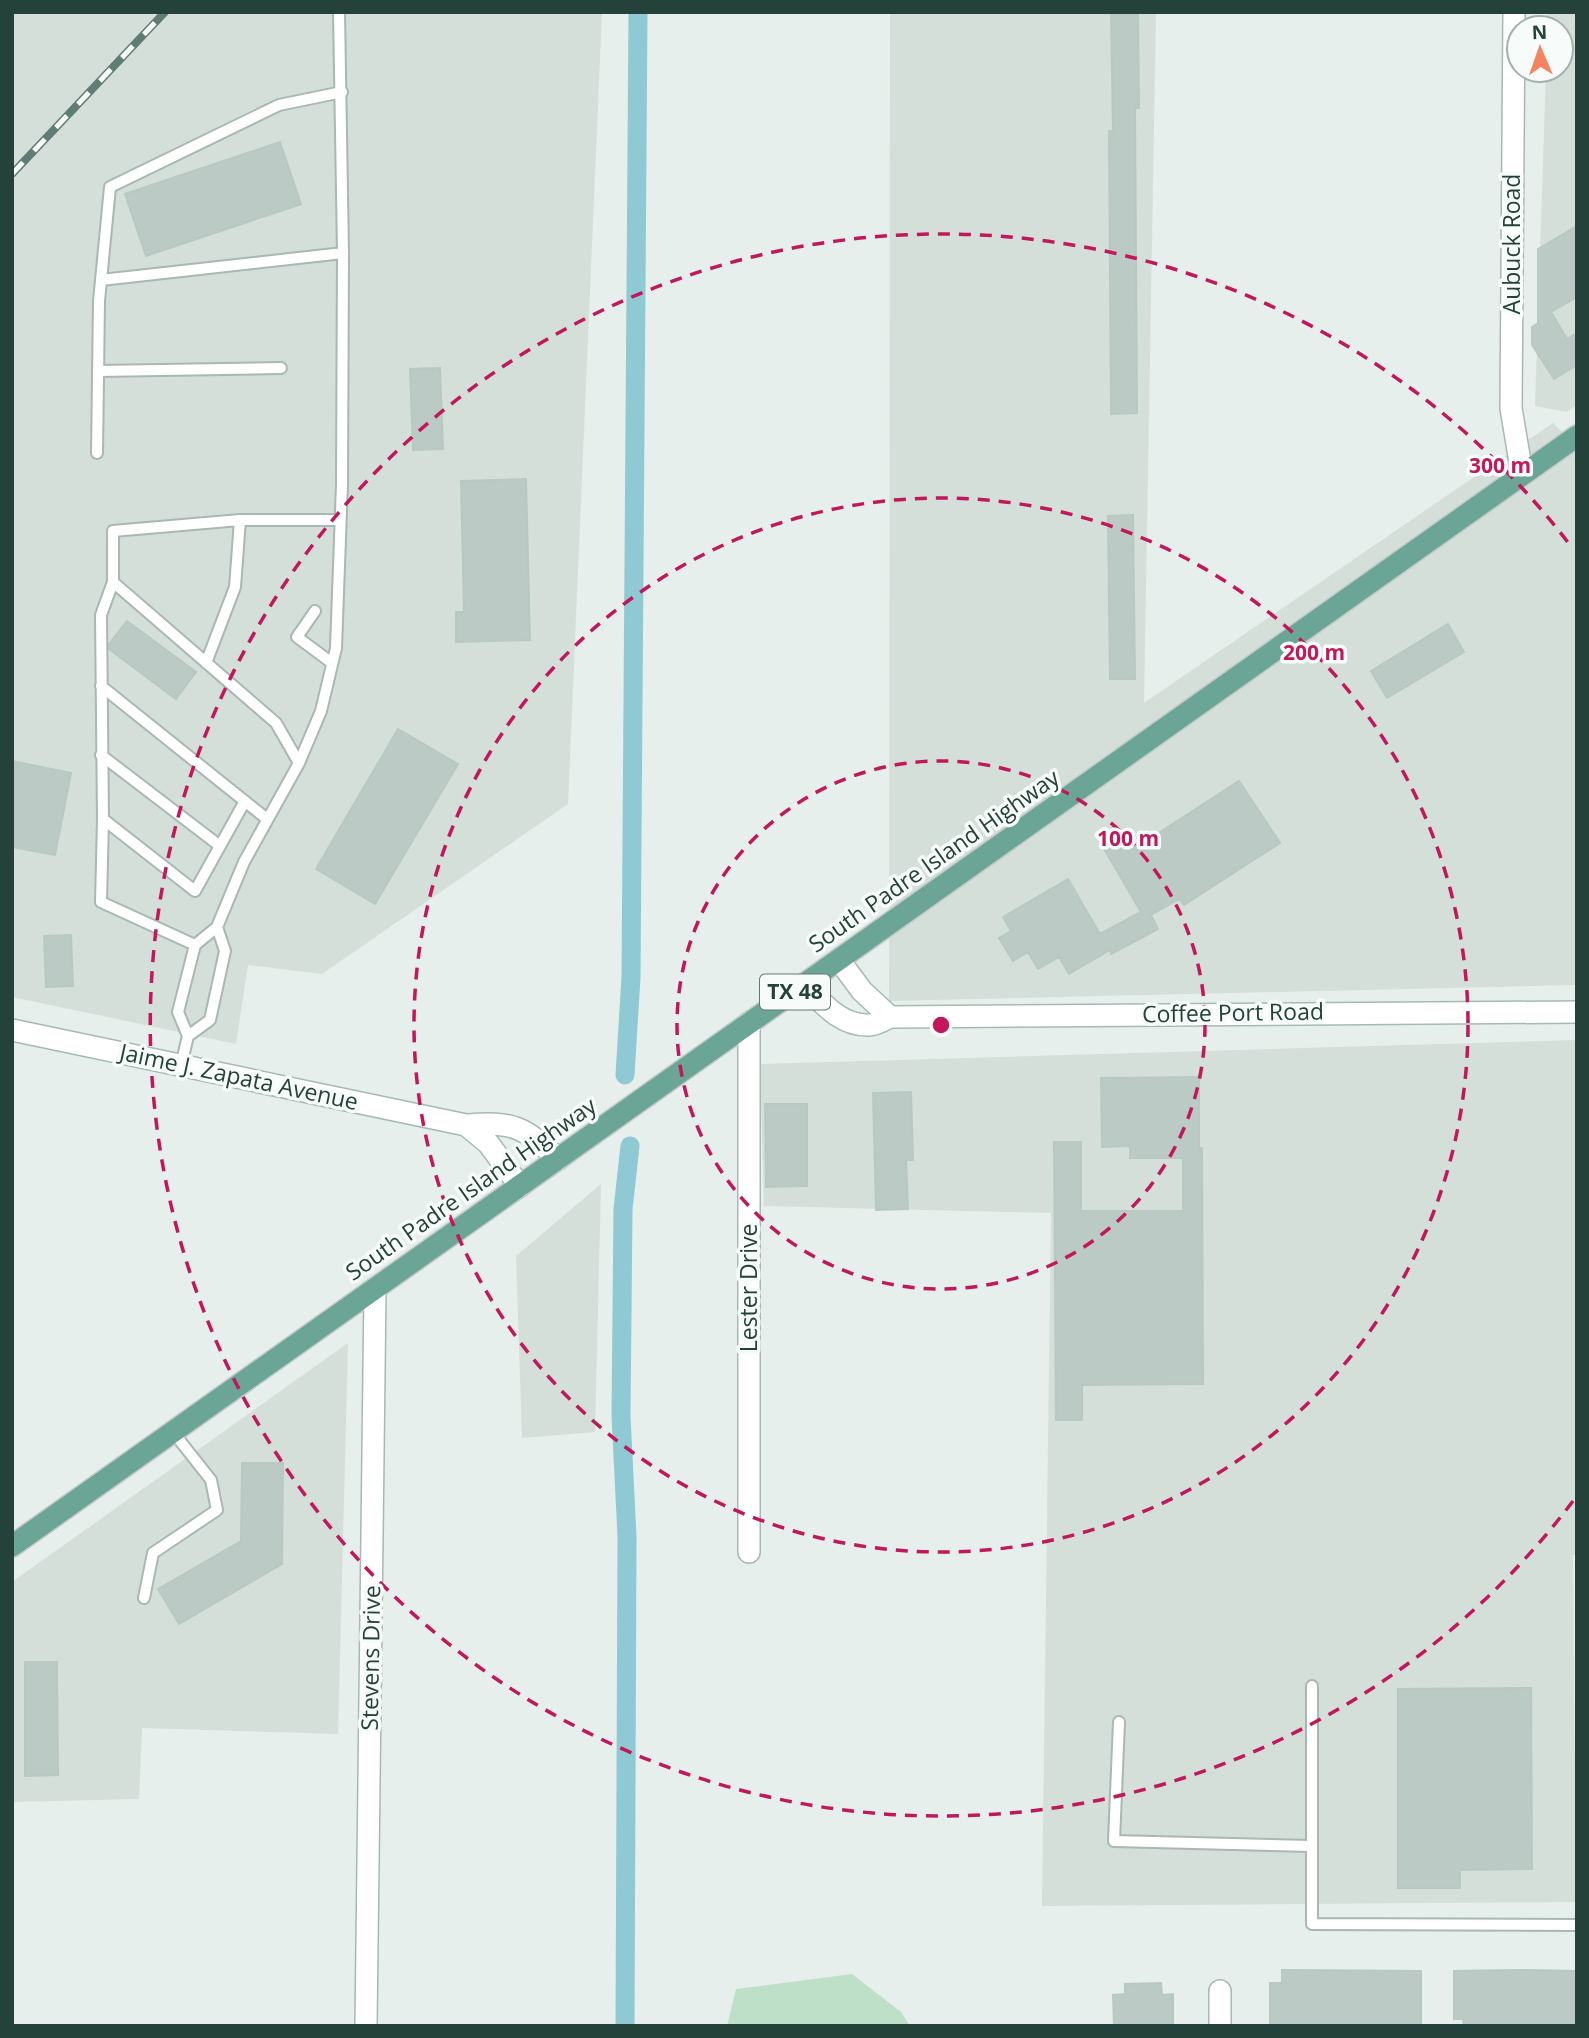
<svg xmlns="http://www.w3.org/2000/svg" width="1589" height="2038" viewBox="0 0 1589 2038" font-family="'Open Sans',sans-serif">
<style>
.built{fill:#d4dfda}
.green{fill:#bfe0c8}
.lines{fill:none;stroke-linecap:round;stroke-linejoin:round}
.canal{stroke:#8ec9d4;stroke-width:19}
.building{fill:#bbcac4;stroke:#b8c9c2;stroke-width:2}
.lane-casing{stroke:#a8b8b2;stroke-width:14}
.street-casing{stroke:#a8b8b2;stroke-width:24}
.secondary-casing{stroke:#a4bbb3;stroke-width:24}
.primary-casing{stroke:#c2cac8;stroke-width:24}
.lane{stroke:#fff;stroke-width:10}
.street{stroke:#fff;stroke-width:21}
.secondary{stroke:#fff;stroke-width:21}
.primary{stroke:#6aa596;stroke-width:21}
.rail-casing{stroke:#5f7d75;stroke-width:8}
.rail{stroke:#f7fbf9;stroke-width:5;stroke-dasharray:16;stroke-linecap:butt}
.ring{fill:none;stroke:#c2185b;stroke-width:3.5;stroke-dasharray:12 9}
.labels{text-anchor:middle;stroke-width:7;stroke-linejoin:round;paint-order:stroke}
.shield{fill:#f7fbf9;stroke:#637a73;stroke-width:2}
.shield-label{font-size:21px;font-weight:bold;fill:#24423a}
.street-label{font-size:23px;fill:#24423a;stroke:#f7fbf9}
.centre{fill:#c2185b;stroke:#f7fbf9;stroke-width:3.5}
.ring-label{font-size:21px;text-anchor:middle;font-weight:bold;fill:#c2185b;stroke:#f7fbf9;stroke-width:7;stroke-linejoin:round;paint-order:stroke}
</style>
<rect width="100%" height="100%" fill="#e6efeb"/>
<path class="built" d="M 12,12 L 602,12 L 568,804 L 322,974 L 248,965 L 236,1044 L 12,997 Z
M 890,12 L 1156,12 L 1144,703 L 1553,423 L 1577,447 L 1577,985 L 889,1001 Z
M 1547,12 L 1577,12 L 1577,404 L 1567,412 L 1535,406 L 1546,70 L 1561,70 L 1561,28 L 1547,28 Z
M 1577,1040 L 1577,1555 L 1573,1555 L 1576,1902 L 1042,1906 L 1051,1213 L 764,1206 L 760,1064 Z
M 601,1184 L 595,1432 L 522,1438 L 516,1256 Z
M 348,1343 L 338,1734 L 142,1728 L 139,1799 L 12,1802 L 12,1582 Z"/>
<path class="green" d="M 852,1974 L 901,2012 L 910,2026 L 727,2026 L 736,1989 Z"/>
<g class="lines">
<path class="canal" d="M 625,1075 L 631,977 L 638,12
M 625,2026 L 627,1536 L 621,1416 L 623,1209 L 630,1146"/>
</g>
<path class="building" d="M 1111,12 L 1138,12 L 1139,108 L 1135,108 L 1137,413 L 1111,414 L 1109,131 L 1113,131 Z
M 280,142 L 301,204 L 146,256 L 125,194 Z
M 1577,226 L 1577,297 L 1551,312 L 1567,339 L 1577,333 L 1577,365 L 1554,379 L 1532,345 L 1532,327 L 1538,323 L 1538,249 Z
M 440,368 L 443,449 L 413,450 L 410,369 Z
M 526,479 L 530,640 L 456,642 L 456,612 L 464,612 L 461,481 Z
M 1133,515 L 1135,679 L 1110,679 L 1108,516 Z
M 127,621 L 196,672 L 176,699 L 109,649 L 109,644 Z
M 1448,624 L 1464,652 L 1387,698 L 1371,671 Z
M 398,729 L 458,764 L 375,904 L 316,869 Z
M 12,761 L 71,773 L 55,855 L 12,847 Z
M 1239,781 L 1280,843 L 1184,905 L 1179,899 L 1151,915 L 1158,929 L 1111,954 L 1110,950 L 1069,974 L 1059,957 L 1038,969 L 1028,952 L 1013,961 L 999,938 L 1011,931 L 1003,917 L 1068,879 L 1100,934 L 1141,912 L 1100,842 L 1125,828 L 1137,847 Z
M 71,935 L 73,986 L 46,987 L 44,936 Z
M 1199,1077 L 1199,1148 L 1202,1148 L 1203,1384 L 1082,1385 L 1082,1420 L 1056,1420 L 1054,1142 L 1081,1142 L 1081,1211 L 1183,1211 L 1183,1158 L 1130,1158 L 1130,1146 L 1102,1147 L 1101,1078 Z
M 911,1092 L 913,1160 L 906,1160 L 908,1209 L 876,1210 L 873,1093 Z
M 765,1104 L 807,1104 L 807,1186 L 766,1187 Z
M 242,1463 L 283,1463 L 282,1564 L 179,1624 L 158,1589 L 241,1541 Z
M 25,1662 L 57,1662 L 58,1775 L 25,1776 Z
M 1531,1688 L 1532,1869 L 1460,1870 L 1460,1888 L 1398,1888 L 1398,1689 Z
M 1282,1970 L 1421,1971 L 1421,2026 L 1270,2026 L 1270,1983 L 1282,1983 Z
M 1520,1970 L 1577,1971 L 1577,2026 L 1464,2026 L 1463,2019 L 1454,2019 L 1454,1971 Z
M 1161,1983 L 1162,1995 L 1173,1994 L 1173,2026 L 1114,2026 L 1113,1995 L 1125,1994 L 1125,1984 Z"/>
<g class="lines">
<defs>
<path id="lane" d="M 101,280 L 343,253
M 98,371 L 281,368
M 97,453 L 99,301 L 110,187 L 279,105 L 342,92
M 113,582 L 101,615 L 103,819 L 101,902 L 195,945
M 315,611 L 297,637 L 332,663
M 206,663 L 235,587 L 240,520
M 101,686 L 267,819
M 101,755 L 220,846 L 195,891 L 103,819
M 299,763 L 321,711 L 336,648 L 342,484 L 343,253 L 339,12
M 220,846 L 245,801
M 188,1036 L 210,1020 L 225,951 L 217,927
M 181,1065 L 188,1036 L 178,1012 L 195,945 L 217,927 L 244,862 L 299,763 L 276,723 L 113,582 L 113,531 L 240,520 L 340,520
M 144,1598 L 153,1553 L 217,1510 L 211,1480 L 173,1432
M 1312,1686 L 1312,1924 L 1577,1925
M 1119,1722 L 1114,1841 L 1310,1846"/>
<path id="street" d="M 1514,12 L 1511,408 L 1522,474
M 749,1552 L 749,1023
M 1220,1991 L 1220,2026
M 366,2026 L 375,1290"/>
<path id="secondary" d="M 839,960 L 862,991 L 890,1017
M 805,985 C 823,1004 841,1026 869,1025 C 876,1025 884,1020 890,1017 L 1577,1012
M 12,1030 L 466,1125 C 514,1121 524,1127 558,1159
M 466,1125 L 488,1143 L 520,1186"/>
<path id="primary" d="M 12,1546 L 1577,436"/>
</defs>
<use href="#lane" class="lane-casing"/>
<use href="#street" class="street-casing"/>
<use href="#secondary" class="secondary-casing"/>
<use href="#primary" class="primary-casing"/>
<use href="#lane" class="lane"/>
<use href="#street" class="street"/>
<use href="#secondary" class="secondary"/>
<use href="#primary" class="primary"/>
<defs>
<path id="rail" d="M 12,174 L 165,12"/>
</defs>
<use href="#rail" class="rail-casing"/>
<use href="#rail" class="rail"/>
</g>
<g class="ring">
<circle cx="941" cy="1025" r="264"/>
<circle cx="941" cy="1025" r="527"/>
<path d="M1573 1501A791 791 0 1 1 1573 549"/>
</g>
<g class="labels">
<rect class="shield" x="760" y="974.5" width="70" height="35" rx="5"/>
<g class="shield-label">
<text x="795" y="999">TX 48</text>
</g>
<g class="street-label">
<text transform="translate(1512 244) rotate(-90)" y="8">Aubuck Road</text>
<text transform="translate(934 861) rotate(-35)" y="8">South Padre Island Highway</text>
<text transform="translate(1233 1013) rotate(-1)" y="8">Coffee Port Road</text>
<text transform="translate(239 1077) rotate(12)" y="8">Jaime J. Zapata Avenue</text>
<text transform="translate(471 1189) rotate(-35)" y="8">South Padre Island Highway</text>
<text transform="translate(749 1288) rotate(-90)" y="8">Lester Drive</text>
<text transform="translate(371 1658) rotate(-89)" y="8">Stevens Drive</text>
</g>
</g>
<circle cx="941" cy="1025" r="10" class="centre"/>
<g class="ring-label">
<text x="1500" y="473">300 m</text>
<text x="1314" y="660">200 m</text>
<text x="1128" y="846">100 m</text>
</g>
<rect width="1589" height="2038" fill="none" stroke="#24423a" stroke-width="28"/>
<g transform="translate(1540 49) rotate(358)"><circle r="33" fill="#f7fbf9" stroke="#a3b1ad" stroke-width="2"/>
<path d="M0-5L12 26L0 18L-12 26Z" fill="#f4845f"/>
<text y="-10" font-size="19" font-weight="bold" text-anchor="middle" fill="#24423a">N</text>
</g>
</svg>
